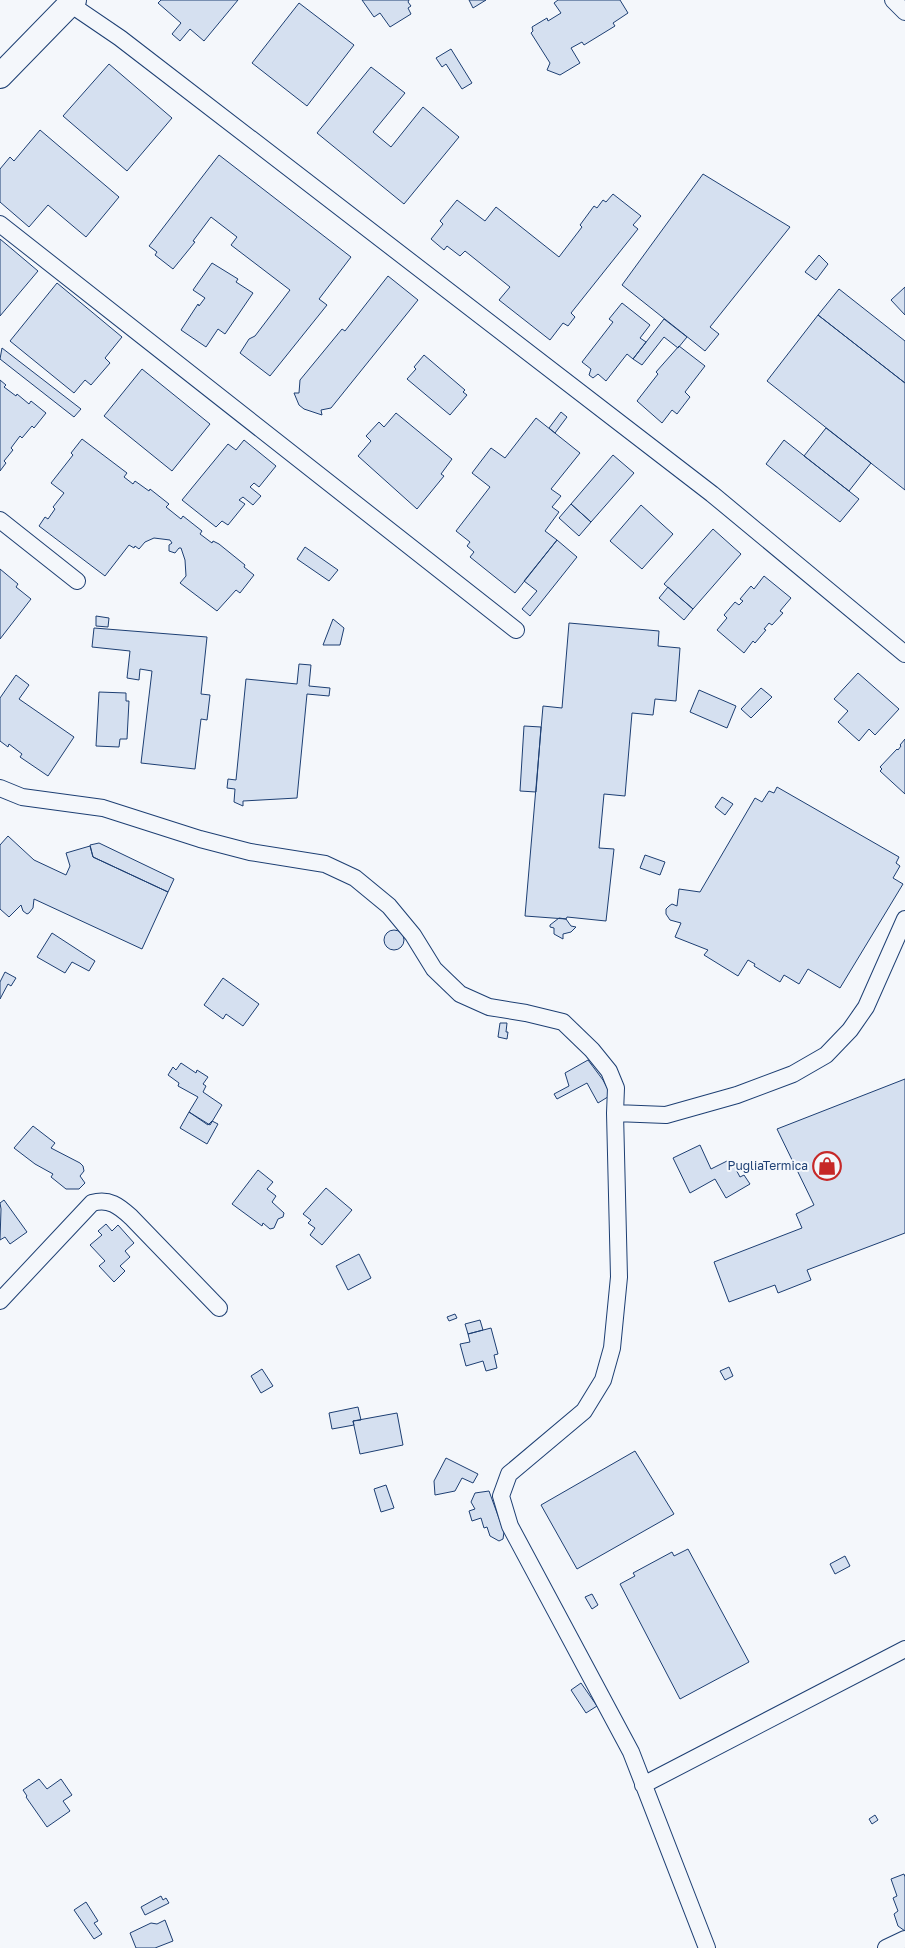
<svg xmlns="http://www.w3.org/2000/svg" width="905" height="1948" viewBox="0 0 905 1948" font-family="'Golos Text',sans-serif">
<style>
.building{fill:#d5e0f0;stroke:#1d3f73}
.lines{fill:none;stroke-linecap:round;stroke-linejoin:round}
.minor-casing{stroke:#1d3f73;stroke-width:18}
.secondary-casing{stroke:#1d3f73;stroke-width:26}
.minor{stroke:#f4f7fb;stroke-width:16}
.secondary{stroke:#f4f7fb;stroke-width:24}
.labels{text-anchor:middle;stroke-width:4;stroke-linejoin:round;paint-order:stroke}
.poi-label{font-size:12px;fill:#1d3f73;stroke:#f4f7fb;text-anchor:end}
</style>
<rect width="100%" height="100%" fill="#f4f7fb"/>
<path class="building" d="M 161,0 L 238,0 L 204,41 L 190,29 L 180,41 L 172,34 L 181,23 L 158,3 Z
M 362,0 L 409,0 L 408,2 L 411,6 L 408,8 L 411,14 L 390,27 L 380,13 L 374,17 Z
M 469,0 L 486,0 L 473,8 Z
M 558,0 L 620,0 L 628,13 L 613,23 L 615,26 L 584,45 L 582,42 L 571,48 L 580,63 L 560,75 L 547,70 L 550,63 L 531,33 L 533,31 L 532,27 L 547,18 L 548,21 L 561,13 L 554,3 Z
M 299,3 L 354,45 L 307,106 L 252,63 Z
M 451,49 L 472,83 L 462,89 L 446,64 L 442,67 L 436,58 Z
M 109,64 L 172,118 L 127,171 L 63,116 Z
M 371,67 L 405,93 L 373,132 L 391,147 L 423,107 L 459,137 L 404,204 L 317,133 Z
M 40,130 L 119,197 L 86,237 L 48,205 L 29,227 L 0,202 L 0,169 L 10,157 L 14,161 Z
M 219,155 L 351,257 L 319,299 L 327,305 L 270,376 L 240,353 L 249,339 L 255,336 L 290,290 L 231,245 L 237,237 L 211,217 L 193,241 L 195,242 L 173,269 L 155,255 L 157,252 L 149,246 Z
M 703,174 L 790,227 L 710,327 L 719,334 L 705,351 L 622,285 Z
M 613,194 L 641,216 L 633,225 L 638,229 L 571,313 L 575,317 L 568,326 L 563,323 L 550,340 L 499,300 L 510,287 L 465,251 L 460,256 L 447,246 L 444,250 L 431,239 L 443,224 L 440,221 L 457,200 L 485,221 L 496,207 L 559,257 L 582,227 L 580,225 L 594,206 L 597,208 L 603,200 L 606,202 Z
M 0,239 L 38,271 L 0,316 Z
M 819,255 L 828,264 L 816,280 L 805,272 Z
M 212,263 L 238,279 L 236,282 L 253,293 L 225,334 L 218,329 L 206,347 L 181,330 L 198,304 L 199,306 L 205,298 L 193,290 Z
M 388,276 L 418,300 L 331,408 L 321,410 L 322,415 L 304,409 L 299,405 L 294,393 L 299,393 L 300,380 L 342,329 L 345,331 Z
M 57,283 L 122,337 L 105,358 L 110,363 L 91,385 L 85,380 L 74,393 L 10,341 Z
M 905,287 L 905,315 L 891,300 Z
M 839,289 L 905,341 L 905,383 L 818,315 Z
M 622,303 L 650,325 L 640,338 L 646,342 L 633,359 L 627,354 L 606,381 L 598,374 L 593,378 L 589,375 L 591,369 L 582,362 L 613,322 L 609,319 Z
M 818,315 L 905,383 L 905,490 L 767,381 Z
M 664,319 L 687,337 L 678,348 L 664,337 L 642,365 L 633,359 Z
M 679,346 L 705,366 L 685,392 L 690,397 L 677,414 L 672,410 L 662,423 L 637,401 L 658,374 L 656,372 Z
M 2,348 L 81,409 L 74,417 L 0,359 Z
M 424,355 L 465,390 L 463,392 L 467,395 L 450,415 L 407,379 L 416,369 L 414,367 Z
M 142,369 L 210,424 L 172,471 L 104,416 Z
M 0,380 L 6,385 L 4,387 L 16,396 L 17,394 L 29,404 L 31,401 L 46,413 L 34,428 L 32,426 L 22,438 L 20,436 L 11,448 L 13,450 L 4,461 L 6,463 L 0,471 Z
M 561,412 L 567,417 L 555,433 L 549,428 Z
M 396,413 L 452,459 L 441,474 L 444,476 L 417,509 L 358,456 L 371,441 L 366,436 L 379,422 L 384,427 Z
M 536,418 L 580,453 L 551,489 L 561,496 L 552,507 L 559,512 L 545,531 L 557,540 L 515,593 L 470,557 L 474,552 L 467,546 L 470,542 L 456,531 L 490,487 L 472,473 L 491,448 L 505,458 Z
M 826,428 L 871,463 L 849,491 L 804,456 Z
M 82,439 L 127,473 L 124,477 L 133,484 L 135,481 L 149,491 L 150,489 L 169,504 L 166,507 L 181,519 L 183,516 L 202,531 L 200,534 L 212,543 L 213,541 L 219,544 L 245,565 L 244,567 L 254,575 L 240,593 L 236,590 L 217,611 L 180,583 L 186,576 L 185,560 L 181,548 L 179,548 L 175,553 L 169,551 L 169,545 L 172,543 L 170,540 L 154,538 L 145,542 L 139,549 L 135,546 L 134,548 L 129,545 L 105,576 L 39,526 L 45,517 L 48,519 L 55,509 L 53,507 L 64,493 L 51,483 L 73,455 L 71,453 Z
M 244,440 L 276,466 L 259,487 L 254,483 L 250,487 L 261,496 L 253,505 L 243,497 L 239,500 L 245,504 L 228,525 L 222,521 L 216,527 L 182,500 L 228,444 L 236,450 Z
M 784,440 L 859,499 L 840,522 L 766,464 Z
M 613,455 L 634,473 L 591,522 L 571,504 Z
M 571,504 L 591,522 L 579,536 L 559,518 Z
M 641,505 L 673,534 L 642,569 L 610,541 Z
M 713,529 L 741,554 L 693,609 L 664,584 Z
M 557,540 L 577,557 L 530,616 L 522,609 L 537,591 L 524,581 Z
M 305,547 L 338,570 L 329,581 L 297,559 Z
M 0,569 L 18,584 L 16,587 L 31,599 L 0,639 Z
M 764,576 L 791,598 L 780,611 L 783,613 L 772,625 L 769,623 L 764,629 L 766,630 L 755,643 L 753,641 L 744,653 L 717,630 L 727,618 L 724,615 L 735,602 L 739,605 L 743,601 L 740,599 L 751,586 L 754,589 Z
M 668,587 L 693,609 L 684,620 L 659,598 Z
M 96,616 L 109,618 L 108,627 L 96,626 Z
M 333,619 L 344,628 L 340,645 L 323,645 Z
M 569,623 L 659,631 L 658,646 L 680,648 L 676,701 L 655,699 L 653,715 L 632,713 L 625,796 L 604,794 L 599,848 L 614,849 L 606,921 L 567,917 L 566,919 L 525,916 L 543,706 L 562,708 Z
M 94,628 L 207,637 L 201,694 L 210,695 L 207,720 L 201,719 L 195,769 L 141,763 L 152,671 L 140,669 L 139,680 L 127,678 L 130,651 L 92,647 Z
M 299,664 L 311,665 L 309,686 L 330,688 L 329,696 L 307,694 L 297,798 L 243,801 L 243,806 L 234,802 L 235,789 L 227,788 L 228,779 L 236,780 L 246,679 L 297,684 Z
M 858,673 L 899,709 L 875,735 L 869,729 L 859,741 L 838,722 L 848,711 L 834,699 Z
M 16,675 L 29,685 L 19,699 L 74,737 L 48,776 L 20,757 L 22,754 L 9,744 L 8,747 L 0,741 L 0,698 Z
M 761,688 L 772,697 L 751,718 L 741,709 Z
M 699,690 L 736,706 L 727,728 L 690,712 Z
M 99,692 L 126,693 L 126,701 L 129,701 L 127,739 L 120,739 L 119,747 L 96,746 Z
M 524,726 L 541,727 L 536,792 L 520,791 Z
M 905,739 L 905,794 L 880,771 L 882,769 L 880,767 L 897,749 L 898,750 L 901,746 L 900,745 Z
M 777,787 L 899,857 L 896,863 L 900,866 L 893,878 L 903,884 L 840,988 L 808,969 L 799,984 L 784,975 L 780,982 L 754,966 L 755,964 L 748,960 L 738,976 L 704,955 L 708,950 L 675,937 L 681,923 L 670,920 L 666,914 L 666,909 L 669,906 L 672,904 L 677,906 L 679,889 L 700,892 L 755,798 L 762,802 L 769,791 L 774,793 Z
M 722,797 L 733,804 L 725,815 L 715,807 Z
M 8,836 L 34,860 L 66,875 L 70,866 L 66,853 L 90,846 L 93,857 L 168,892 L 142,949 L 34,899 L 33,908 L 29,913 L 27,914 L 23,911 L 21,905 L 9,917 L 0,909 L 0,845 Z
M 99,843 L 174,879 L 168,892 L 93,857 L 90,845 Z
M 645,855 L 665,862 L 660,875 L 640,868 Z
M 559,918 L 566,919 L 571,926 L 576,927 L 571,932 L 563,934 L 563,939 L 554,934 L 554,928 L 550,927 L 550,925 Z
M384 940a10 10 0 1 1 20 0a10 10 0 1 1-20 0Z
M 52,933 L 95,961 L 89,971 L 72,962 L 65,973 L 37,957 Z
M 5,972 L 16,978 L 11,986 L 8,984 L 0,999 L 0,982 Z
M 223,978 L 259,1004 L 243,1026 L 226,1014 L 223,1019 L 204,1005 Z
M 500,1023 L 507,1023 L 506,1032 L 508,1032 L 507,1039 L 498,1037 Z
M 588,1060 L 603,1080 L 611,1095 L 598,1103 L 587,1083 L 557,1099 L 554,1094 L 569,1086 L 565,1073 Z
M 181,1063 L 196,1073 L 197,1070 L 208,1077 L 203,1084 L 206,1086 L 203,1092 L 222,1105 L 210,1125 L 189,1112 L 198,1097 L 178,1086 L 179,1083 L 168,1075 L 173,1067 L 176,1070 Z
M 905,1079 L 905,1233 L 807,1270 L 811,1280 L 778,1293 L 775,1285 L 729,1302 L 714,1262 L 802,1228 L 796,1214 L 814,1205 L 777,1129 Z
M 189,1112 L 208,1125 L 212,1121 L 218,1124 L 207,1144 L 180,1128 Z
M 33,1126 L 55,1143 L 51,1148 L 80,1163 L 83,1166 L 84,1171 L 80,1176 L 85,1183 L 79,1189 L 66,1189 L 51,1177 L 53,1174 L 35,1164 L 14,1148 Z
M 700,1145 L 711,1169 L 729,1160 L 732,1162 L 740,1177 L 744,1175 L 750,1184 L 726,1198 L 715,1179 L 690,1193 L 673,1158 Z
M 258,1170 L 273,1182 L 267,1189 L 276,1196 L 272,1202 L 284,1213 L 283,1217 L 278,1219 L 274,1228 L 270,1229 L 263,1223 L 262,1226 L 232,1204 Z
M 326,1188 L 352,1210 L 322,1245 L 310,1235 L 315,1228 L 308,1223 L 311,1220 L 303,1214 Z
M 4,1200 L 27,1232 L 10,1244 L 5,1237 L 0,1240 L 1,1209 L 0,1203 Z
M 106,1224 L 112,1231 L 118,1225 L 134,1243 L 125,1251 L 130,1257 L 120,1266 L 125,1271 L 114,1282 L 99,1266 L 105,1261 L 90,1245 L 102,1235 L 98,1231 Z
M 359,1254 L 371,1278 L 348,1290 L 336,1266 Z
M 455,1314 L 457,1318 L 449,1321 L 447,1317 Z
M 480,1320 L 483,1330 L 468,1334 L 465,1324 Z
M 491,1328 L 498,1354 L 494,1355 L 497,1368 L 486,1371 L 483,1361 L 466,1366 L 460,1344 L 470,1342 L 468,1334 Z
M 729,1367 L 733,1376 L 725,1380 L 720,1371 Z
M 262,1369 L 273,1386 L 261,1393 L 251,1376 Z
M 358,1407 L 361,1420 L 353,1421 L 354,1425 L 332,1429 L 329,1413 Z
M 397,1413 L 403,1445 L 360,1454 L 353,1421 Z
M 635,1451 L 674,1514 L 577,1569 L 541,1505 Z
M 446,1458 L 478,1474 L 473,1483 L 462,1478 L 455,1491 L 435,1495 L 434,1481 Z
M 386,1485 L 394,1508 L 381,1512 L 374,1489 Z
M 489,1491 L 504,1532 L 503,1539 L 499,1541 L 490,1536 L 487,1527 L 484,1528 L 481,1518 L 472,1521 L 469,1511 L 475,1509 L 471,1502 L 475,1493 Z
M 688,1549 L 749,1662 L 680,1699 L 620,1584 L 635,1576 L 633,1573 L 672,1552 L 674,1556 Z
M 845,1556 L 850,1566 L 835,1574 L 830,1564 Z
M 592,1594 L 598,1605 L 592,1609 L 585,1597 Z
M 581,1683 L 597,1706 L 586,1713 L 571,1690 Z
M 39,1779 L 47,1789 L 61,1779 L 72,1795 L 63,1801 L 70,1811 L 47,1827 L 26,1797 L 27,1796 L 23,1790 Z
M 875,1815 L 878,1820 L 872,1824 L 869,1819 Z
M 904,1874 L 905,1877 L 905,1931 L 898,1926 L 894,1914 L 898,1911 L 893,1898 L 897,1896 L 891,1879 Z
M 161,1896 L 163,1900 L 166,1898 L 169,1903 L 145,1915 L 141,1907 Z
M 86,1902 L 98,1921 L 94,1923 L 102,1934 L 94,1939 L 74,1910 Z
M 165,1920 L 173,1941 L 155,1948 L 136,1948 L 130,1933 L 151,1923 L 157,1924 Z"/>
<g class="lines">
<defs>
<path id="minor" d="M 893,0 L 905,12
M 70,4 L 120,38 L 712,494 L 905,654
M 0,224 L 516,630
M 0,520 L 77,581
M 0,788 L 22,797 L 103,808 L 200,839 L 250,852 L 325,864 L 355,878 L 389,906 L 413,935 L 434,969 L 460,994 L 489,1007 L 526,1013 L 563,1022 L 592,1050 L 609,1071 L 616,1088 L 615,1113 L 619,1277 L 612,1348 L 603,1380 L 584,1411 L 509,1474 L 501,1496 L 510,1526 L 631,1752 L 707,1948
M 615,1113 L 666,1115 L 737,1095 L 793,1074 L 826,1055 L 850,1030 L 866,1007 L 905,919
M 0,1301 L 92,1203 C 109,1198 119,1206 131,1217 L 219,1308
M 643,1785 L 905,1649
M 886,1948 L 905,1939"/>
<path id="secondary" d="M 0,76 L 74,0"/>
</defs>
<use href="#minor" class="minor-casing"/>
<use href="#secondary" class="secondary-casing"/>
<use href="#minor" class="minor"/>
<use href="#secondary" class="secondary"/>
</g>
<defs>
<symbol id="shop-ring" viewBox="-11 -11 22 22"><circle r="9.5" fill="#f4f7fb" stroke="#c62828" stroke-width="1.5"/><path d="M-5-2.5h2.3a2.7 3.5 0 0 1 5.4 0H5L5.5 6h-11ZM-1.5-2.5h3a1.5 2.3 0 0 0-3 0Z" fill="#c62828"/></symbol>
</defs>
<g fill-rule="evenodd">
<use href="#shop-ring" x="811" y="1150" width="32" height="32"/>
</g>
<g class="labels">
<g class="poi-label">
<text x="808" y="1170">PugliaTermica</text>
</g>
</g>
</svg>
